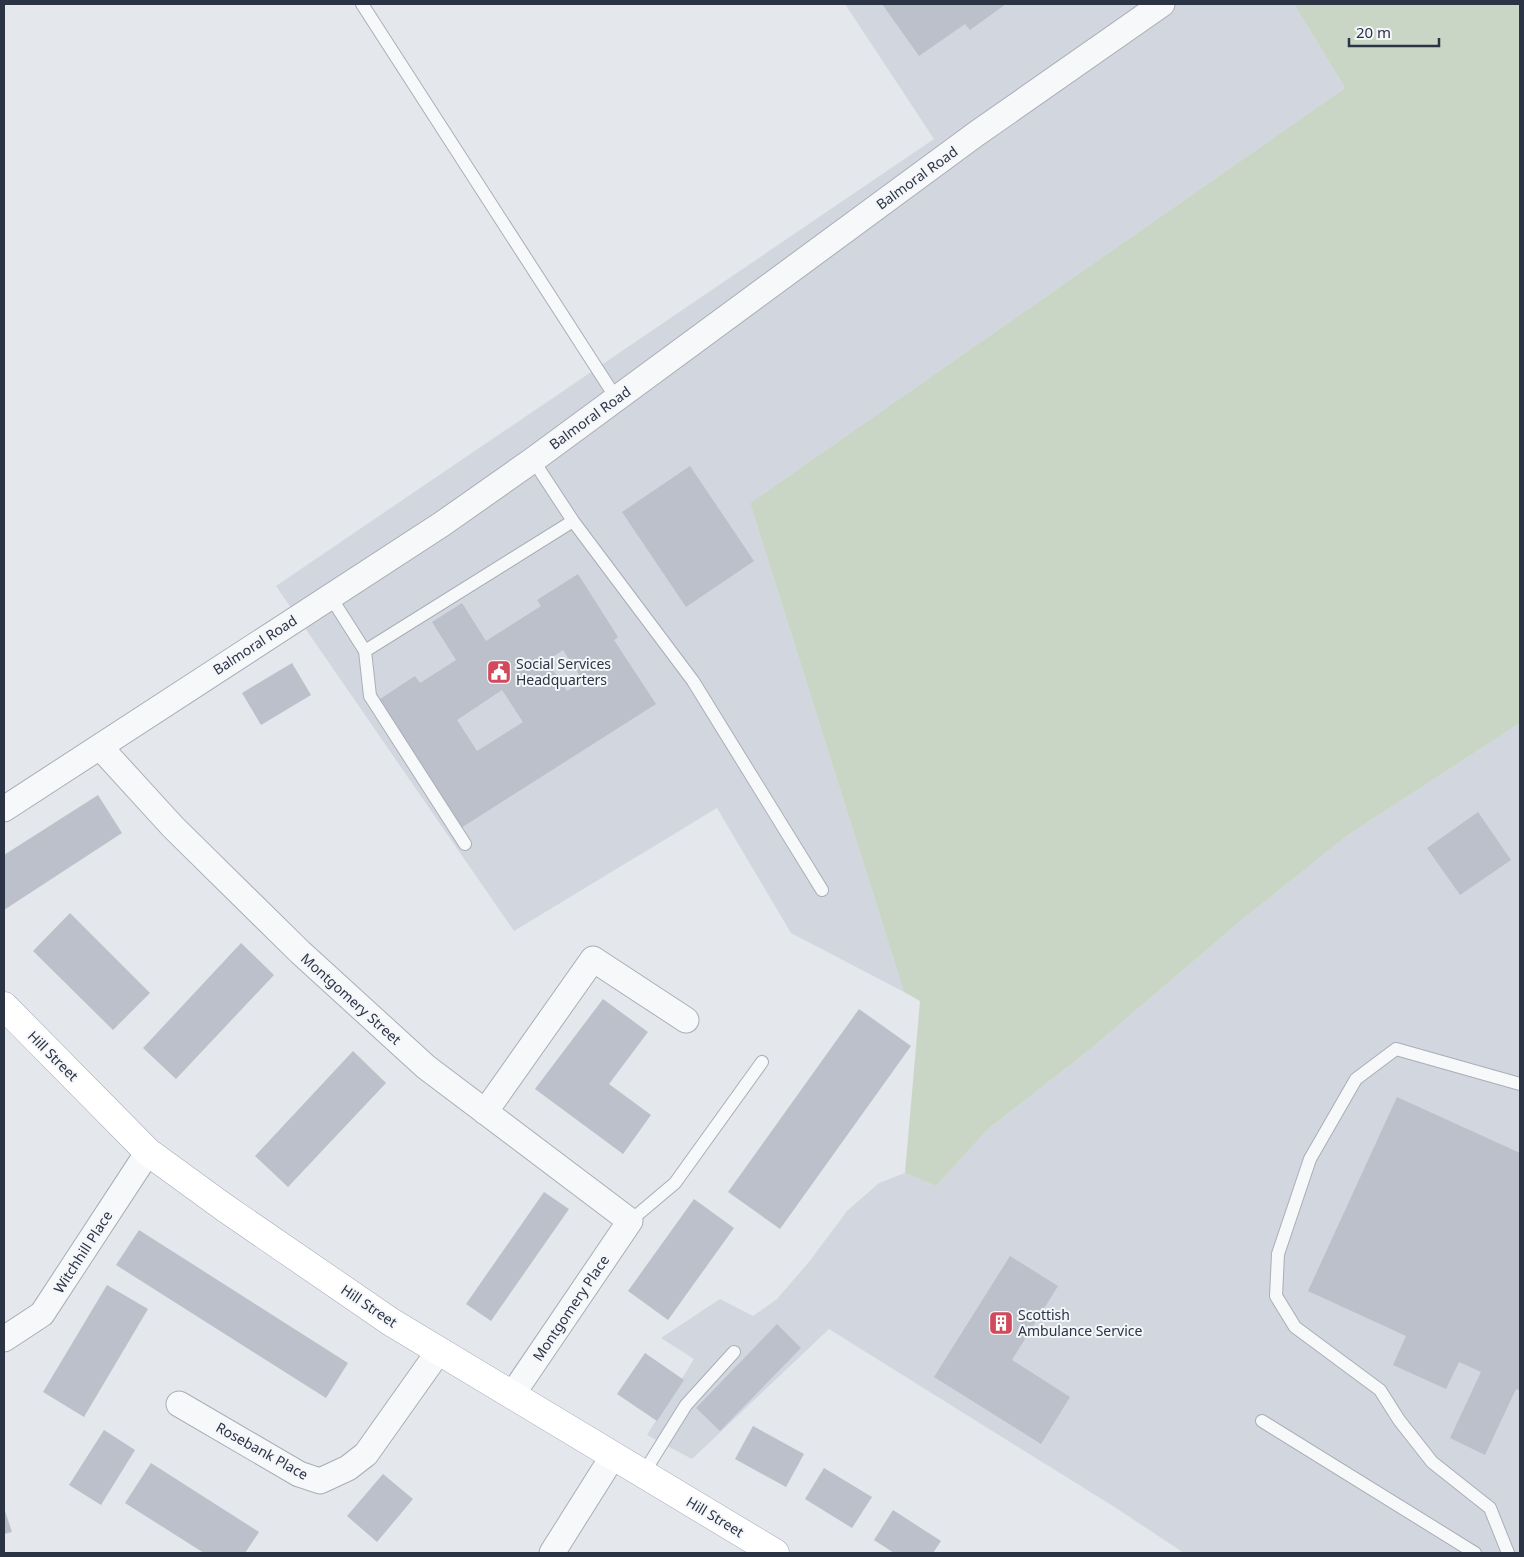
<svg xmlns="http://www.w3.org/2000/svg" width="1524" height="1557" viewBox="0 0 1524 1557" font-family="'Noto Sans',sans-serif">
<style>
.built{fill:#d2d6de}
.green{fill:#c9d6c5}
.building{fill:#bbc0ca;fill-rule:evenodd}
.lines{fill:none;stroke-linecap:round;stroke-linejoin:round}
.lane-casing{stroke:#a9aeb7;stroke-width:14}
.street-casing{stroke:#a9aeb7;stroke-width:27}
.primary-casing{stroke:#a3abb8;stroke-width:29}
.lane{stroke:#f7f8fa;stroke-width:12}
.street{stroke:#f7f8fa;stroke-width:25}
.primary{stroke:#fff;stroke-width:28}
.labels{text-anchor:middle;stroke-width:4;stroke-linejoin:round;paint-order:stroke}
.street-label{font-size:14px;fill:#2b3445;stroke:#f4f6f9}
.poi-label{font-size:14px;fill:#2b3445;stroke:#f4f6f9;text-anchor:start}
</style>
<rect width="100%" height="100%" fill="#e4e7ec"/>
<path class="built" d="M 845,4 L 1294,4 L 1345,88 L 750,503 L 904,992 L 791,933 L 717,808 L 514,931 L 276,586 L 934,139 Z
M 1520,723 L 1520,1553 L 1184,1553 L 1116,1508 L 829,1329 L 692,1459 L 647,1435 L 694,1359 L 661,1338 L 720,1299 L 753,1316 L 777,1299 L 809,1262 L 847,1211 L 879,1183 L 905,1173 L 936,1186 L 988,1129 L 1088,1051 L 1244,918 L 1348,835 Z"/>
<path class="green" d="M 1294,4 L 1520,4 L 1520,723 L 1348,835 L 1244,918 L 1088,1051 L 988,1129 L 936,1186 L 905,1173 L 920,1001 L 904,992 L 750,503 L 1345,88 Z"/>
<path class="building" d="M 882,4 L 1006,4 L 970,30 L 965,24 L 919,56 Z
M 690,466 L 754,561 L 686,607 L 622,512 Z
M 578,574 L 618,637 L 614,640 L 656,704 L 461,828 L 377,701 L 415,676 L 420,683 L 456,660 L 432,622 L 462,603 L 486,641 L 541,606 L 537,600 ZM 563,650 L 583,681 L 567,691 L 547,661 ZM 502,690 L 523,722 L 477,751 L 457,720 Z
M 292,663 L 311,695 L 261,725 L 242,693 Z
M 98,795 L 122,833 L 4,910 L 4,855 Z
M 1478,812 L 1511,860 L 1460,895 L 1427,848 Z
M 70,913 L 150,993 L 113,1030 L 33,951 Z
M 241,943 L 274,975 L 176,1079 L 143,1048 Z
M 603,999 L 648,1032 L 609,1084 L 651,1115 L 623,1154 L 535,1089 Z
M 859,1009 L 911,1046 L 780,1229 L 728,1192 Z
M 353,1051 L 386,1083 L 288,1187 L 255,1156 Z
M 1397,1097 L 1520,1153 L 1520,1391 L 1516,1389 L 1485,1455 L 1450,1438 L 1481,1372 L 1459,1362 L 1446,1389 L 1393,1365 L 1406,1336 L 1308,1291 Z
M 544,1192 L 569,1209 L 491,1321 L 466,1304 Z
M 694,1199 L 734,1228 L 668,1320 L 628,1291 Z
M 139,1230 L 348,1363 L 326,1398 L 116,1265 Z
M 1010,1256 L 1058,1286 L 1012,1360 L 1070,1397 L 1041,1444 L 934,1377 Z
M 107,1285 L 148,1309 L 84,1417 L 43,1392 Z
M 777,1324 L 801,1348 L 720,1431 L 696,1408 Z
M 645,1353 L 684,1380 L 657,1421 L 617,1394 Z
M 753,1426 L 804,1454 L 786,1487 L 735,1459 Z
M 104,1430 L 135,1450 L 101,1505 L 69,1485 Z
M 151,1463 L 259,1532 L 245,1553 L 204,1553 L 125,1503 Z
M 824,1468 L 872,1497 L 852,1528 L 805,1499 Z
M 383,1474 L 413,1499 L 377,1542 L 347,1516 Z
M 4,1508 L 12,1532 L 4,1534 Z
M 893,1510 L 941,1541 L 933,1553 L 894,1553 L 874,1540 Z"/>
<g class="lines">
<defs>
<path id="lane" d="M 362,4 L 616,398
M 533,460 L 573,521 L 693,681 L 822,890
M 330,596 L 365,651 L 370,696 L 465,844
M 365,651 L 573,521
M 630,1221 L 675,1183 L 762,1062
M 1262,1421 L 1475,1553
M 643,1474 L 686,1405 L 734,1352
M 1508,1553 L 1490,1508 L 1432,1462 L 1399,1420 L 1380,1390 L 1295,1327 L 1276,1296 L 1278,1254 L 1310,1159 L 1356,1079 L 1396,1049 L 1520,1084"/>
<path id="street" d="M 100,747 L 173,827 L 300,952 L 426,1067 L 630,1221 L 512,1395
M 4,809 L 442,524 L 533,460 L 976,134 L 1162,4
M 485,1112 L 593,959 L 686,1020
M 4,1339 L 42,1314 L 148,1152
M 179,1404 L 299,1474 L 320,1481 L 348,1468 L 366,1454 L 439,1351
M 552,1553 L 613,1456"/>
<path id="primary" d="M 4,1006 L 148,1152 L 225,1208 L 391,1322 L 775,1553"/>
</defs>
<use href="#lane" class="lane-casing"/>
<use href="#street" class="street-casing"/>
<use href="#primary" class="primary-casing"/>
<use href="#lane" class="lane"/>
<use href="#street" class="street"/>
<use href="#primary" class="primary"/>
</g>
<defs>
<symbol id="civic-square" viewBox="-11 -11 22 22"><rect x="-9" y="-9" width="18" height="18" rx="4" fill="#d1495b" stroke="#f4f6f9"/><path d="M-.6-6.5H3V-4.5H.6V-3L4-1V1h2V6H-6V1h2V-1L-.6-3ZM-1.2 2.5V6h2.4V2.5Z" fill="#fff"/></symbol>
<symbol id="building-square" viewBox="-11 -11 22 22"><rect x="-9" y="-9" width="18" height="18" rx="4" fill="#d1495b" stroke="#f4f6f9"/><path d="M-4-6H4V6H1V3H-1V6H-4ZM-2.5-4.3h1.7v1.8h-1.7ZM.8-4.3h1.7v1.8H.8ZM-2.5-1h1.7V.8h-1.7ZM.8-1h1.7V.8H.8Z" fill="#fff"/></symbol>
</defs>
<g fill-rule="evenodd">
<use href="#civic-square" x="485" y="658" width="28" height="28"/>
<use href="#building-square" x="987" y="1309" width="28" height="28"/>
</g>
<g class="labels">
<g class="street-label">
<text transform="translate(917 178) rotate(-36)" y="5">Balmoral Road</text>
<text transform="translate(590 418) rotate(-36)" y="5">Balmoral Road</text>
<text transform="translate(255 645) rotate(-33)" y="5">Balmoral Road</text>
<text transform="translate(351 999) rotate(42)" y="5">Montgomery Street</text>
<text transform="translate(53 1056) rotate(45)" y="5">Hill Street</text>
<text transform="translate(83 1252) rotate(-57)" y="5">Witchhill Place</text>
<text transform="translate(369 1306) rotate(34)" y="5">Hill Street</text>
<text transform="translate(571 1308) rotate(-56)" y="5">Montgomery Place</text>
<text transform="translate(262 1451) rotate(29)" y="5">Rosebank Place</text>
<text transform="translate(715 1517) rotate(31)" y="5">Hill Street</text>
</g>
<g class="poi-label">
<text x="516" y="669">Social Services<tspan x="516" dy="16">Headquarters</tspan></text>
<text x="1018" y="1320">Scottish<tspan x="1018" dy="16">Ambulance Service</tspan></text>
</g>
</g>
<rect width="1524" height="1557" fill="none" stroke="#2b3445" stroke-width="10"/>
<path d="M1349 38v8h90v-8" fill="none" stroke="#2b3445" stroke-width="2.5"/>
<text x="1356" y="38" font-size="15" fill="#2b3445" stroke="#f4f6f9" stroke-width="4" paint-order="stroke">20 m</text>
</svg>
